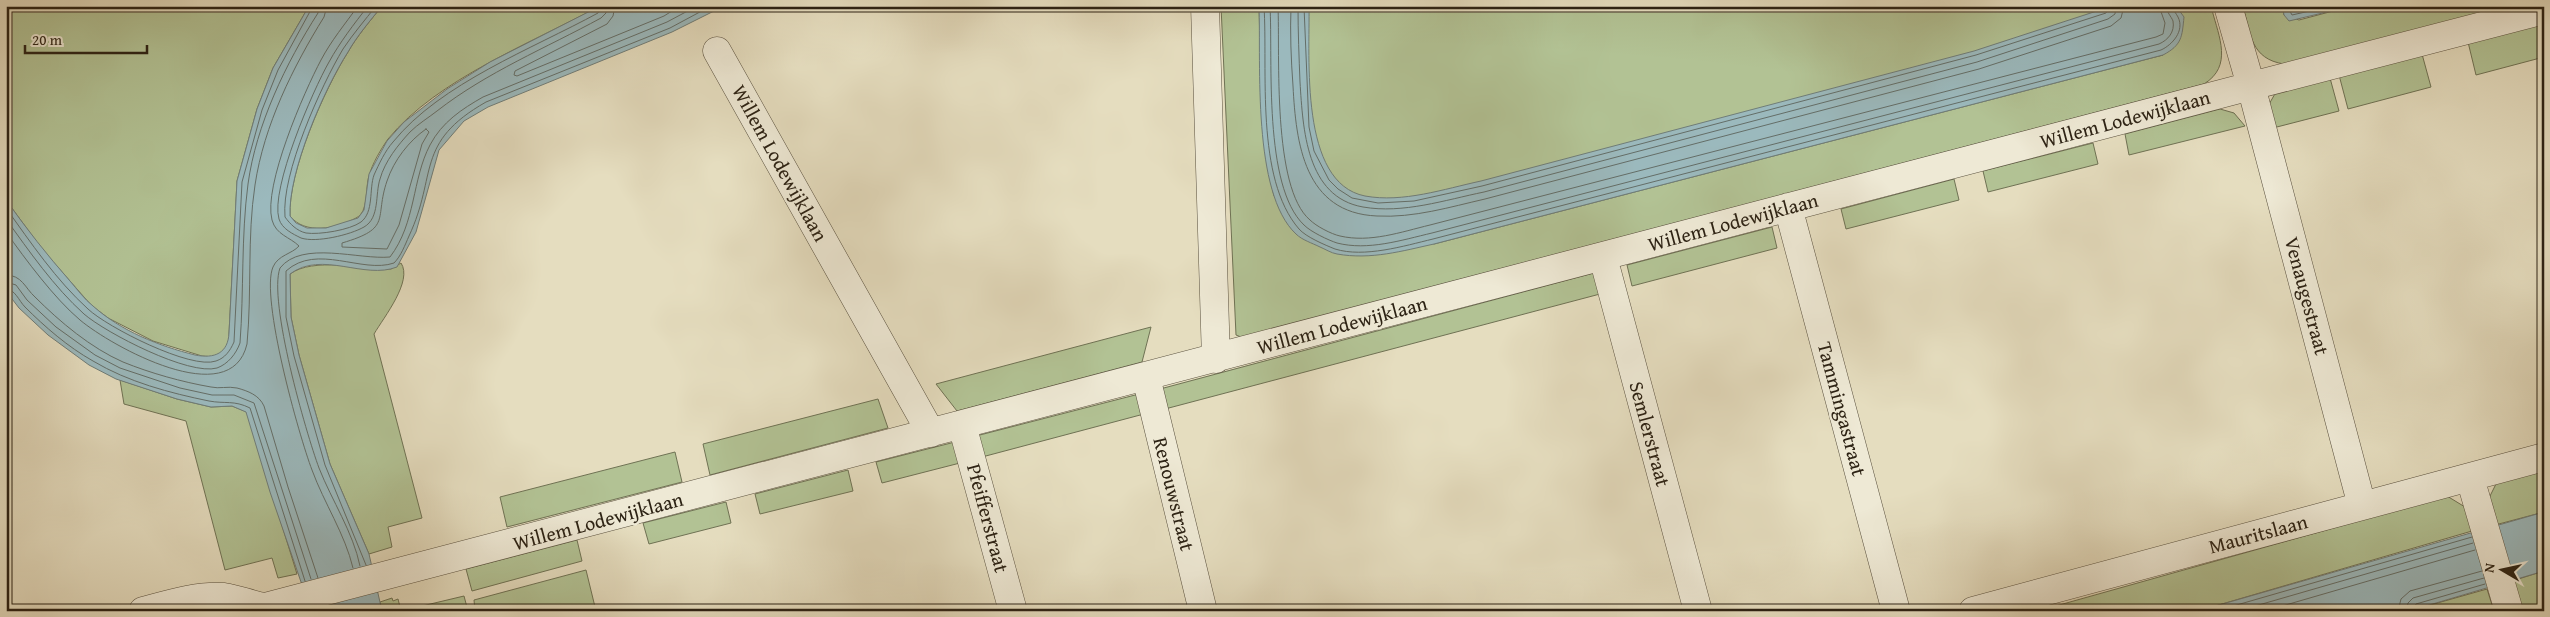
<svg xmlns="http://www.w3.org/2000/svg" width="2550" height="617" viewBox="0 0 2550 617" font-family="'Gentium Book Plus',serif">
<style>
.green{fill:#b2c294;stroke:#6f7254}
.water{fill:#9bb9bd;stroke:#6f7d79}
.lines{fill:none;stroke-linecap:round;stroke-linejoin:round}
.shore{stroke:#646e68;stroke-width:1}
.minor-casing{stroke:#5a513f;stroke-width:29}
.minor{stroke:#eee9d5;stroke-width:28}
.labels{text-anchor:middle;stroke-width:4.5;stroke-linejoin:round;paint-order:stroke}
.street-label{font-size:20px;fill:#2c2214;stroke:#eee9d5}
</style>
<rect width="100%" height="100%" fill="#e5ddbf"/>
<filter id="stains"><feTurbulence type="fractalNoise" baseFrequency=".004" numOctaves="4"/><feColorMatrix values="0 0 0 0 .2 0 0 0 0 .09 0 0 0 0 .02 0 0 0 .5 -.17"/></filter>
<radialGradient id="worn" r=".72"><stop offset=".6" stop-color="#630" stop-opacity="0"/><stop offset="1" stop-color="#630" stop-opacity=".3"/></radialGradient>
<path class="green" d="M 6,6 L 309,6 L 273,68 L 257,109 L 237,181 L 229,333 L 229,342 L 223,352 L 214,357 L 202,356 L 153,341 L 108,318 L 91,305 L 41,248 L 6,200 Z
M 382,6 L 600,6 C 532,43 437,79 388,139 C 381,149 372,164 369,176 C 365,188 369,212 356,218 C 336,229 305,235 290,216 C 288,172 324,90 348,52 C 357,36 370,21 382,6 Z
M 1221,6 L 1259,6 C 1261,70 1259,134 1274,196 L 1434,244 L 2163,55 L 1512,197 L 1305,205 L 1295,6 L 2227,6 L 2212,10 C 2219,37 2233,66 2204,84 L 1241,337 L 1236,335 Z
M 2243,6 L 2282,6 L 2284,15 L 2299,20 L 2352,6 L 2510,6 L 2284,64 C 2251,59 2250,34 2243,6 Z
M 2544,22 L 2544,57 L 2476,75 L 2468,42 Z
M 2422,54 L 2431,87 L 2348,109 L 2339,75 Z
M 2330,78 L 2339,111 L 2273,128 L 2268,106 L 2276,92 Z
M 2220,109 L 2234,113 L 2245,126 L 2129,155 L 2125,134 Z
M 2093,143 L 2098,164 L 1988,192 L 1983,171 Z
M 1954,179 L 1959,200 L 1846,229 L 1841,209 Z
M 1772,227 L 1777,248 L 1632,286 L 1627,265 Z
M 401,263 C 413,281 384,317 374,334 L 422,518 L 388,527 L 392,547 L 369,554 L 330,464 L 299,355 L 291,317 L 290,274 C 313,257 363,269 391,269 Z
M 1594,273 L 1600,294 L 1165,409 L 1160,389 Z
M 1151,327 L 1142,362 L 957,411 L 936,384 Z
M 120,380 L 177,399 L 211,407 L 232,406 L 247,412 L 297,574 L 278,578 L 272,558 L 225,570 L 186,421 L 124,404 Z
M 1139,394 L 1144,414 L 982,457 L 976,436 Z
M 878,399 L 888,428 L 710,475 L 703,444 Z
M 955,442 L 960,463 L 882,483 L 876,462 Z
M 675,452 L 682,482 L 507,527 L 500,497 Z
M 2544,469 L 2544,512 L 2495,525 L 2488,500 L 2497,482 Z
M 848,470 L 853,491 L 760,514 L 755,494 Z
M 2447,496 L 2465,507 L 2472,531 L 2198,611 L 2038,611 Z
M 726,502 L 731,523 L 649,544 L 643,523 Z
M 577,540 L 582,561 L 472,591 L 466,569 Z
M 586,570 L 596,611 L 475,611 L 474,600 Z
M 2544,571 L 2544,606 L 2528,611 L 2520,607 L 2512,581 Z
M 2487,589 L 2494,611 L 2409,611 Z
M 464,596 L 468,611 L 401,611 Z
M 392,598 L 393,601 L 398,599 L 401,611 L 382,611 L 380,602 Z"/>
<path class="water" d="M 309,6 L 382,6 C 370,21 357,36 348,52 C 324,89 288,172 290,216 L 296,223 L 307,228 L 326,228 L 358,218 L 364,210 L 369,174 L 387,141 L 404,122 L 447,89 L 490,62 L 600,6 L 724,6 L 672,32 L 488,107 L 464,121 L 439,150 L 416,232 L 397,267 C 364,280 322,250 290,274 L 291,317 L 299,355 L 330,464 L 369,554 L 382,611 L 311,611 L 270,492 L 246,412 L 232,406 L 211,407 L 177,399 L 116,379 L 89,365 L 48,335 L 19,308 L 6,291 L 6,200 C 26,228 47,255 70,281 C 77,289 84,299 93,306 C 121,331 159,346 195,355 C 215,359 228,353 229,333 L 237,181 L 257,109 L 273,68 Z
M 1259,6 L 1309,6 C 1310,57 1299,183 1365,196 C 1403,203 1444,189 1481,181 L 1974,51 L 2106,8 L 2176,6 L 2184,17 C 2182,37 2182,45 2163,55 L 1434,244 C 1402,251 1371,260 1337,254 C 1331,253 1325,249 1320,247 C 1312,243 1302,240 1296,234 C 1252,193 1261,64 1259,6 Z
M 2282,6 L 2352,6 L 2289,21 L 2284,15 Z
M 2544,512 L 2544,571 L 2409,611 L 2198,611 Z"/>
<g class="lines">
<path class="shore" d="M 368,6 C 354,24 340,42 329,62 C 313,90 270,189 279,219 C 282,229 293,234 301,238 C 316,243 350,235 364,227 C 380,218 375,194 380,179 C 385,161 398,145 410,132 C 418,124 428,118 437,111 C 487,72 546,48 601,18 L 606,13 L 607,6
M 376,6 C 365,20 353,34 343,49 C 321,86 281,174 285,217 C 290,224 297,231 306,233 C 319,235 350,230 361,222 C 374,212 369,189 374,175 C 379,164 385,151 393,142 C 441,83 532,49 598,13 L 601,6
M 615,6 L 613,16 L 607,24 L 515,71 L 514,75 L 517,76 L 664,16 L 680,6
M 1264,6 C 1268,71 1255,178 1299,229 C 1306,237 1325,245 1335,249 C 1364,258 1404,246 1433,239 L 2161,50 C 2172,45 2185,31 2178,17 C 2176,13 2173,11 2173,6
M 1270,6 C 1273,61 1263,186 1304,225 C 1311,232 1328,240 1337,243 C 1368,251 1402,240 1432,233 L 2159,44 C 2168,40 2175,32 2173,21 C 2171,16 2167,13 2166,6
M 1278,6 C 1280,55 1272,188 1310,220 C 1316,226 1331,234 1340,236 C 1370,243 1401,232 1430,225 L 2156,37 L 2163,34 L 2165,23 L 2159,6
M 1291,6 C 1290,33 1291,59 1293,86 C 1296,143 1304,213 1377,216 C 1414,218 1450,207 1485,199 L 1979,69 L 2111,26 L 2121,18 L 2124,6
M 1298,6 C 1298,32 1299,57 1300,82 C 1303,129 1306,197 1363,207 C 1403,214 1445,200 1484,192 L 1977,62 L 2108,19 L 2115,14 L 2116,6
M 1304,6 L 1309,127 L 1314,151 L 1329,180 L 1338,189 L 1352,198 L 1378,203 L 1414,201 L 1482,186 L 1976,55 L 2106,13 L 2110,6
M 2287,6 L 2292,15 L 2332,6
M 426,129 L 429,132 L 422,144 L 399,225 L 387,249 L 342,247 L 342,243 C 393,228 374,219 387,181 C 394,160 409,141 426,129 Z
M 6,208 C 31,243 56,280 88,309 C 107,327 191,370 216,361 C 225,358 230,351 234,342 L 242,182 L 262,110 L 278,70 L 313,6
M 6,219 C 29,251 54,287 84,314 C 106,333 189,376 217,368 C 228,364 236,354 240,343 C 244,291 241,237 248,184 C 256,125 286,63 318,13 L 319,6
M 6,232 C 26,260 54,298 80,320 C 111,346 231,413 247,344 C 252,291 247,237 255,185 C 264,125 293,67 324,17 L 327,6
M 6,275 C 22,275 25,288 35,297 C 60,322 91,348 123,362 C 150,373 182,382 211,387 C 219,389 228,386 237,388 C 248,391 259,395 264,406 L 288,487 L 318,578
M 6,282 L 16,285 L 27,300 L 56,327 L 95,355 L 120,368 L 180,388 L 212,395 L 234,395 L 254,403 L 311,579
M 6,289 C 15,289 19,301 25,307 C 45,327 68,347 93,361 C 128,382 170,393 209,401 C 225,404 234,400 250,408 L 305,581
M 366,565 L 325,465 L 294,356 L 286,317 L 286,271 C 317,243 362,274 394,263 C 401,256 405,245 409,236 C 438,174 414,143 486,102 L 670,28 L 711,6
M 360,566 C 353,532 332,501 319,468 C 306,433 268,301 280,268 C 302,240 359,260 390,257 C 416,223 412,179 430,145 C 442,122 462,109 483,97 L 667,22 L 697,6
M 353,568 C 345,534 324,503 312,470 C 299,436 260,297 273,267 C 278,255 292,254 299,246 C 290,237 276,235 272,220 C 263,186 304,92 321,60 C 331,41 345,24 358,6
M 2216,611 L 2472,537
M 2238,611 L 2473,543
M 2265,611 L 2475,550
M 2398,611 L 2401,599 L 2410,591 L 2482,571
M 2406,611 L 2408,603 L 2413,598 L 2484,578
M 2412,611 L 2416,604 L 2485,584"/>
<defs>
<path id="minor" d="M 1205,6 L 1216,359
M 2228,6 L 2251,86 L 2544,10
M 717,51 L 931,433
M 1788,207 L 1896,611
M 1603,257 L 1698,611
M 1146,377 L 1203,611
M 962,425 L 1013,611
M 2470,478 L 2509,611
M 143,611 C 169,604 197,595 224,597 C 238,599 251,605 265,607 L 2251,86 L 2362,506
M 1973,611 L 2544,457"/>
</defs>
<use href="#minor" class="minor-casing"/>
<use href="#minor" class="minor"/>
</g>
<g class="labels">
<g class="street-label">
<text transform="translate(2125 119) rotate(-15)" y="7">Willem Lodewijklaan</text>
<text transform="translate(780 163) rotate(61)" y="7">Willem Lodewijklaan</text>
<text transform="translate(1733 222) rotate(-15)" y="7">Willem Lodewijklaan</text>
<text transform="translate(2307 296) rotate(75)" y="7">Venaugestraat</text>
<text transform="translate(1342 325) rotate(-15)" y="7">Willem Lodewijklaan</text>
<text transform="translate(1842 409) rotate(75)" y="7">Tammingastraat</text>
<text transform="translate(1650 434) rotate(75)" y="7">Semlerstraat</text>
<text transform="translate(1174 494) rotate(76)" y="7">Renouwstraat</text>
<text transform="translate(988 518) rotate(75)" y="7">Pfeifferstraat</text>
<text transform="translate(598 521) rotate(-15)" y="7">Willem Lodewijklaan</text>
<text transform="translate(2258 534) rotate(-15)" y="7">Mauritslaan</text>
</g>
</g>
<rect width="2550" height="617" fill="none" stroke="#e5ddbf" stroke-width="25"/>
<rect x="8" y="8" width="2535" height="602" fill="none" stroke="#2c2214" stroke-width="2.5"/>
<rect x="12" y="12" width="2525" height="592" fill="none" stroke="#2c2214"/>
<g transform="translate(2502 570) rotate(279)" stroke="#eee9d5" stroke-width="4" paint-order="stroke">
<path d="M0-4L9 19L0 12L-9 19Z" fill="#2c2214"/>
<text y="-8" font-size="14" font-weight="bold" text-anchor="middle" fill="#2c2214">N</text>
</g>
<path d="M25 45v8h122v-8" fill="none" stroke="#2c2214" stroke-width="2.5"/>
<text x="32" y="45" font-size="15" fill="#2c2214" stroke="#eee9d5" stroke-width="4" paint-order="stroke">20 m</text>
<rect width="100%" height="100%" filter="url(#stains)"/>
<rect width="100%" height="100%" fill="url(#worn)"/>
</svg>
